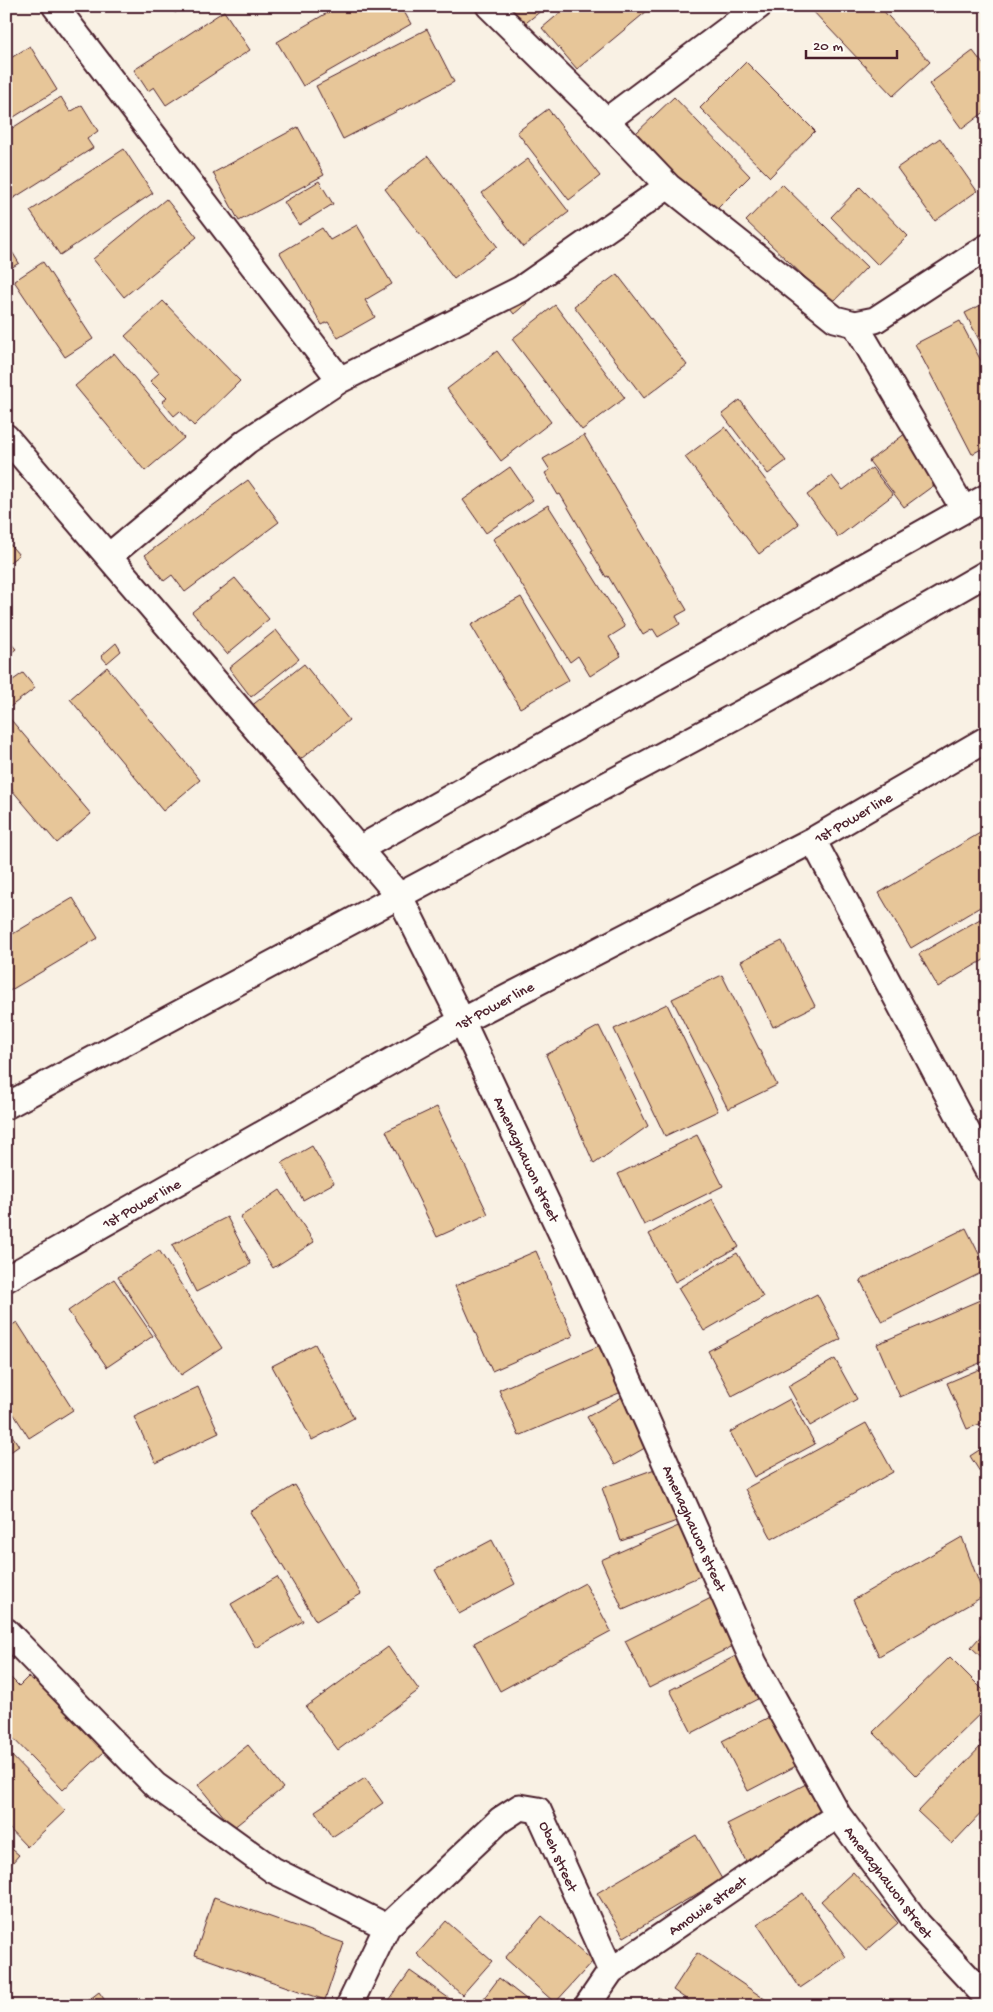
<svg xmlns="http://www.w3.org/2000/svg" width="993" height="2012" viewBox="0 0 993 2012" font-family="'Gochi Hand',sans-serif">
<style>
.building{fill:#e7c699;stroke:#4a1f2b}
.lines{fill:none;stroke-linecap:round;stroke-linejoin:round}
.minor-casing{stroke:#4a1f2b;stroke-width:29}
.minor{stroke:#fdfcf7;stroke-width:25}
.labels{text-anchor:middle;stroke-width:4.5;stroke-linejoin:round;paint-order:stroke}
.street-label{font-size:15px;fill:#4a1f2b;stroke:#fdfcf7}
</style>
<rect width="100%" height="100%" fill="#f9f1e4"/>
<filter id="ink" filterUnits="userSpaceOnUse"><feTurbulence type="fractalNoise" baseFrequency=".02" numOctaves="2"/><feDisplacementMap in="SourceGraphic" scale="10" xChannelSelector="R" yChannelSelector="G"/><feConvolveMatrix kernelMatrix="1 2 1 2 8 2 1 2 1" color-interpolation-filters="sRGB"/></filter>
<g filter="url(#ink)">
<path class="building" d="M 170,6 L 186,6 L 175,13 Z
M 339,6 L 401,6 L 411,24 L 303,86 L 277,42 Z
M 506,6 L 547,6 L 522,26 Z
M 568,6 L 653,6 L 577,69 L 542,28 Z
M 812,6 L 879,6 L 930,62 L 893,96 L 810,8 Z
M 224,11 L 250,50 L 166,105 L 154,87 L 148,91 L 134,70 Z
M 427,29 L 454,82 L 343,139 L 316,86 Z
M 30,46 L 57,90 L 6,122 L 6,61 Z
M 973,51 L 987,69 L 987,110 L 962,129 L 929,84 Z
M 746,62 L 815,131 L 770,177 L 700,108 Z
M 61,97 L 70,112 L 82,105 L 98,131 L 87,139 L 93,148 L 6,203 L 6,132 Z
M 674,97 L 750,176 L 713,213 L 636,133 Z
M 548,109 L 600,176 L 569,200 L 517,132 Z
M 298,127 L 324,175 L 239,221 L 213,173 Z
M 940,138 L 977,191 L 935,221 L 897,168 Z
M 124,149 L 153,193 L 60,255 L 30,211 Z
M 428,156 L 497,246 L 454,279 L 385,189 Z
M 528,159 L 569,212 L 523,247 L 482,193 Z
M 319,181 L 333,204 L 299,225 L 284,202 Z
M 782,184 L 867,267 L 832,303 L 746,221 Z
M 860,187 L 908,236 L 878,265 L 831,217 Z
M 166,199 L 197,237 L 124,297 L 93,259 Z
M 357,225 L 392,284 L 365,300 L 375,317 L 338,338 L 328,322 L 322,325 L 280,253 L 322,228 L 330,240 Z
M 6,242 L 19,263 L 6,271 Z
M 43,262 L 93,339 L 65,357 L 14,281 Z
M 617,274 L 687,365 L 644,398 L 574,306 Z
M 518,292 L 527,303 L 514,314 L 505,303 Z
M 163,301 L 240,381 L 194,426 L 180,411 L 174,416 L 162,402 L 167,398 L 150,381 L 159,373 L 125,336 Z
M 987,302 L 987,355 L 965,313 Z
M 555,305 L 625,398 L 582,430 L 512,339 Z
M 960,321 L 987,372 L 987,446 L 972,454 L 915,344 Z
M 497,351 L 551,422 L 501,461 L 447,389 Z
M 114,353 L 184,438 L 145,471 L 75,386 Z
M 740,400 L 786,461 L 768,474 L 722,414 Z
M 725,427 L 799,524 L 759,554 L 685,457 Z
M 906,433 L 941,480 L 904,507 L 869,461 Z
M 584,435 L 687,610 L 676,616 L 680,624 L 658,637 L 653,629 L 643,635 L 608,576 L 606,577 L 591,551 L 593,550 L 560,494 L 558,495 L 545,473 L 550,470 L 543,459 Z
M 510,467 L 533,500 L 486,533 L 463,500 Z
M 872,468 L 893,495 L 838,537 L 807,495 L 832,476 L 843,490 Z
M 248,480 L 279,522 L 185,592 L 172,575 L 164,581 L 145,555 Z
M 548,505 L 625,627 L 609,637 L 621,656 L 590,676 L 578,656 L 570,662 L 493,539 Z
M 6,513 L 13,521 L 6,527 Z
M 6,540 L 19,555 L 6,565 Z
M 235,578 L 269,619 L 227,654 L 192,612 Z
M 521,597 L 569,680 L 520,708 L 471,625 Z
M 276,630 L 299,659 L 251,697 L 229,668 Z
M 6,638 L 16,649 L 6,657 Z
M 116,643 L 121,651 L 107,663 L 101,656 Z
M 304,664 L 349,720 L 296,763 L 250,707 Z
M 107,667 L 200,780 L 163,811 L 70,699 Z
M 23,673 L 35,688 L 6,710 L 6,685 Z
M 6,714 L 91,814 L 57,843 L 6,783 Z
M 980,833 L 987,844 L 987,903 L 911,948 L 879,893 Z
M 73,898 L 98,938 L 6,993 L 6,938 Z
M 987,915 L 987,958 L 938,987 L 919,954 Z
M 782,941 L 815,1006 L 773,1027 L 741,961 Z
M 722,975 L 777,1085 L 728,1109 L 672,999 Z
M 667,1004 L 718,1111 L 665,1136 L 614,1029 Z
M 599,1026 L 648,1126 L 594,1164 L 546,1055 Z
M 987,1051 L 987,1067 L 980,1055 Z
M 437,1107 L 488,1214 L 437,1237 L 386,1131 Z
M 697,1135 L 723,1186 L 644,1225 L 618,1174 Z
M 312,1146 L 334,1183 L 303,1200 L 282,1163 Z
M 280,1190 L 314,1242 L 273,1268 L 240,1217 Z
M 712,1199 L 739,1247 L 675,1282 L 649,1234 Z
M 227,1217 L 251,1264 L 196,1292 L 172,1245 Z
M 966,1228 L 987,1270 L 882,1322 L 860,1280 Z
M 159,1250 L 222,1348 L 181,1375 L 118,1277 Z
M 536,1251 L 573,1336 L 492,1371 L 455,1286 Z
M 737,1253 L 763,1297 L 704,1331 L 678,1288 Z
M 114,1279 L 153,1336 L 107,1367 L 68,1311 Z
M 817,1294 L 841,1339 L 732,1396 L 708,1351 Z
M 987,1297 L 987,1360 L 900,1397 L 877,1344 Z
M 17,1322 L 73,1410 L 29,1438 L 6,1402 L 6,1329 Z
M 605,1343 L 626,1390 L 519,1436 L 499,1390 Z
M 315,1344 L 354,1418 L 312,1440 L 272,1366 Z
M 835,1359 L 857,1399 L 810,1426 L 788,1386 Z
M 987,1366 L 987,1421 L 967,1429 L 947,1383 Z
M 198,1387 L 219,1433 L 156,1463 L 134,1417 Z
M 629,1393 L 657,1441 L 615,1465 L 587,1417 Z
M 790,1399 L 815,1444 L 754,1477 L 730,1432 Z
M 866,1423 L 893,1472 L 772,1539 L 745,1489 Z
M 6,1426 L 19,1446 L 6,1455 Z
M 987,1445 L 987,1483 L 970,1456 Z
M 666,1465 L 685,1518 L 621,1541 L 602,1488 Z
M 295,1485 L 361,1594 L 316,1621 L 250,1512 Z
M 692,1520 L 714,1570 L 623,1610 L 601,1560 Z
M 962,1537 L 984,1596 L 879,1656 L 853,1600 Z
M 492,1540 L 515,1584 L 459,1614 L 435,1570 Z
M 277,1577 L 303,1621 L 256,1648 L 231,1604 Z
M 585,1583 L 611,1631 L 500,1691 L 474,1643 Z
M 727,1590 L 751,1637 L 649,1688 L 625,1641 Z
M 987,1629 L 987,1662 L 971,1647 Z
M 388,1647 L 419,1690 L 338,1750 L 306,1707 Z
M 753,1647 L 775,1690 L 692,1733 L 670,1690 Z
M 950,1657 L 987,1694 L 987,1707 L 916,1776 L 873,1732 Z
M 28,1677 L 33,1681 L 35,1679 L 104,1752 L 63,1790 L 6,1731 L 6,1683 L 11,1678 L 19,1686 Z
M 789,1707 L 815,1756 L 748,1791 L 722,1741 Z
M 987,1734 L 987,1807 L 952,1844 L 918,1812 L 982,1745 L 979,1742 Z
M 248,1745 L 283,1788 L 233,1828 L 198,1785 Z
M 6,1750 L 65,1811 L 27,1847 L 6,1825 Z
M 820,1777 L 845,1826 L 752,1873 L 727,1824 Z
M 365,1778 L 383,1803 L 332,1837 L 315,1811 Z
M 696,1835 L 722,1879 L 624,1937 L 597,1893 Z
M 6,1844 L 19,1855 L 6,1870 Z
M 853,1872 L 898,1923 L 866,1951 L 821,1901 Z
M 803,1893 L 846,1957 L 800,1988 L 757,1924 Z
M 214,1897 L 344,1943 L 325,2000 L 195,1955 Z
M 542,1916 L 593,1961 L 555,2003 L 505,1958 Z
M 446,1921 L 492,1961 L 462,1995 L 417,1954 Z
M 697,1953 L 775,2006 L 696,2006 L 673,1990 Z
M 410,1971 L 460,2006 L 385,2006 Z
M 499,1978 L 535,2006 L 478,2006 Z
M 99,1992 L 109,2006 L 81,2006 Z
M 658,1997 L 670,2006 L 651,2006 Z"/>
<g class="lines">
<defs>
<path id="minor" d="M 55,6 L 340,380
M 489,6 L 606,121 L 668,186 L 835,319 L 855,324 L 875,320 L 987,247
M 606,121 L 759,6
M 855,324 L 964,510
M 6,437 L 400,897 L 462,1021 L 614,1346 L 754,1663 L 838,1815 L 918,1924 L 987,1998
M 109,556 L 247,441 L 340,380 L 521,289 L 668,186
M 813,840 L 987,1169
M 359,849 L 987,497
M 6,1106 L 773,696 L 987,573
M 6,1279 L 462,1021 L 813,840 L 987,739
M 6,1631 L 155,1785 L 273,1870 L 387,1927 L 349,2006
M 387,1927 L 500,1820 L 520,1807 L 538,1810 L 611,1971
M 587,2006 L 611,1971 L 838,1815"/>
</defs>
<use href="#minor" class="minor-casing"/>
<use href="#minor" class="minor"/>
</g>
</g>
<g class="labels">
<g class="street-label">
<text transform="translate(853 817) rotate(-30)" y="5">1st Power line</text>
<text transform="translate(494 1005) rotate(-28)" y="5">1st Power line</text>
<text transform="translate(527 1159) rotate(65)" y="5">Amenaghawon street</text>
<text transform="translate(141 1203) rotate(-29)" y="5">1st Power line</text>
<text transform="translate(695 1528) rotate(66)" y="5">Amenaghawon street</text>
<text transform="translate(559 1856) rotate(66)" y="5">Obeh street</text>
<text transform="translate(889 1882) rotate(53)" y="5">Amenaghawon street</text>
<text transform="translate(707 1905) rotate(-35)" y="5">Amowie street</text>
</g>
</g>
<rect width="993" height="2012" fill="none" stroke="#fdfcf7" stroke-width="25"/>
<rect x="12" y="12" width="968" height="1987" fill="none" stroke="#4a1f2b" stroke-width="2" filter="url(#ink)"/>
<path d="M806 50v8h91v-8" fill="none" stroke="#4a1f2b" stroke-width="2.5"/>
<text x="813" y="50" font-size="15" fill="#4a1f2b" stroke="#fdfcf7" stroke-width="4" paint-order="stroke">20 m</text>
</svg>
